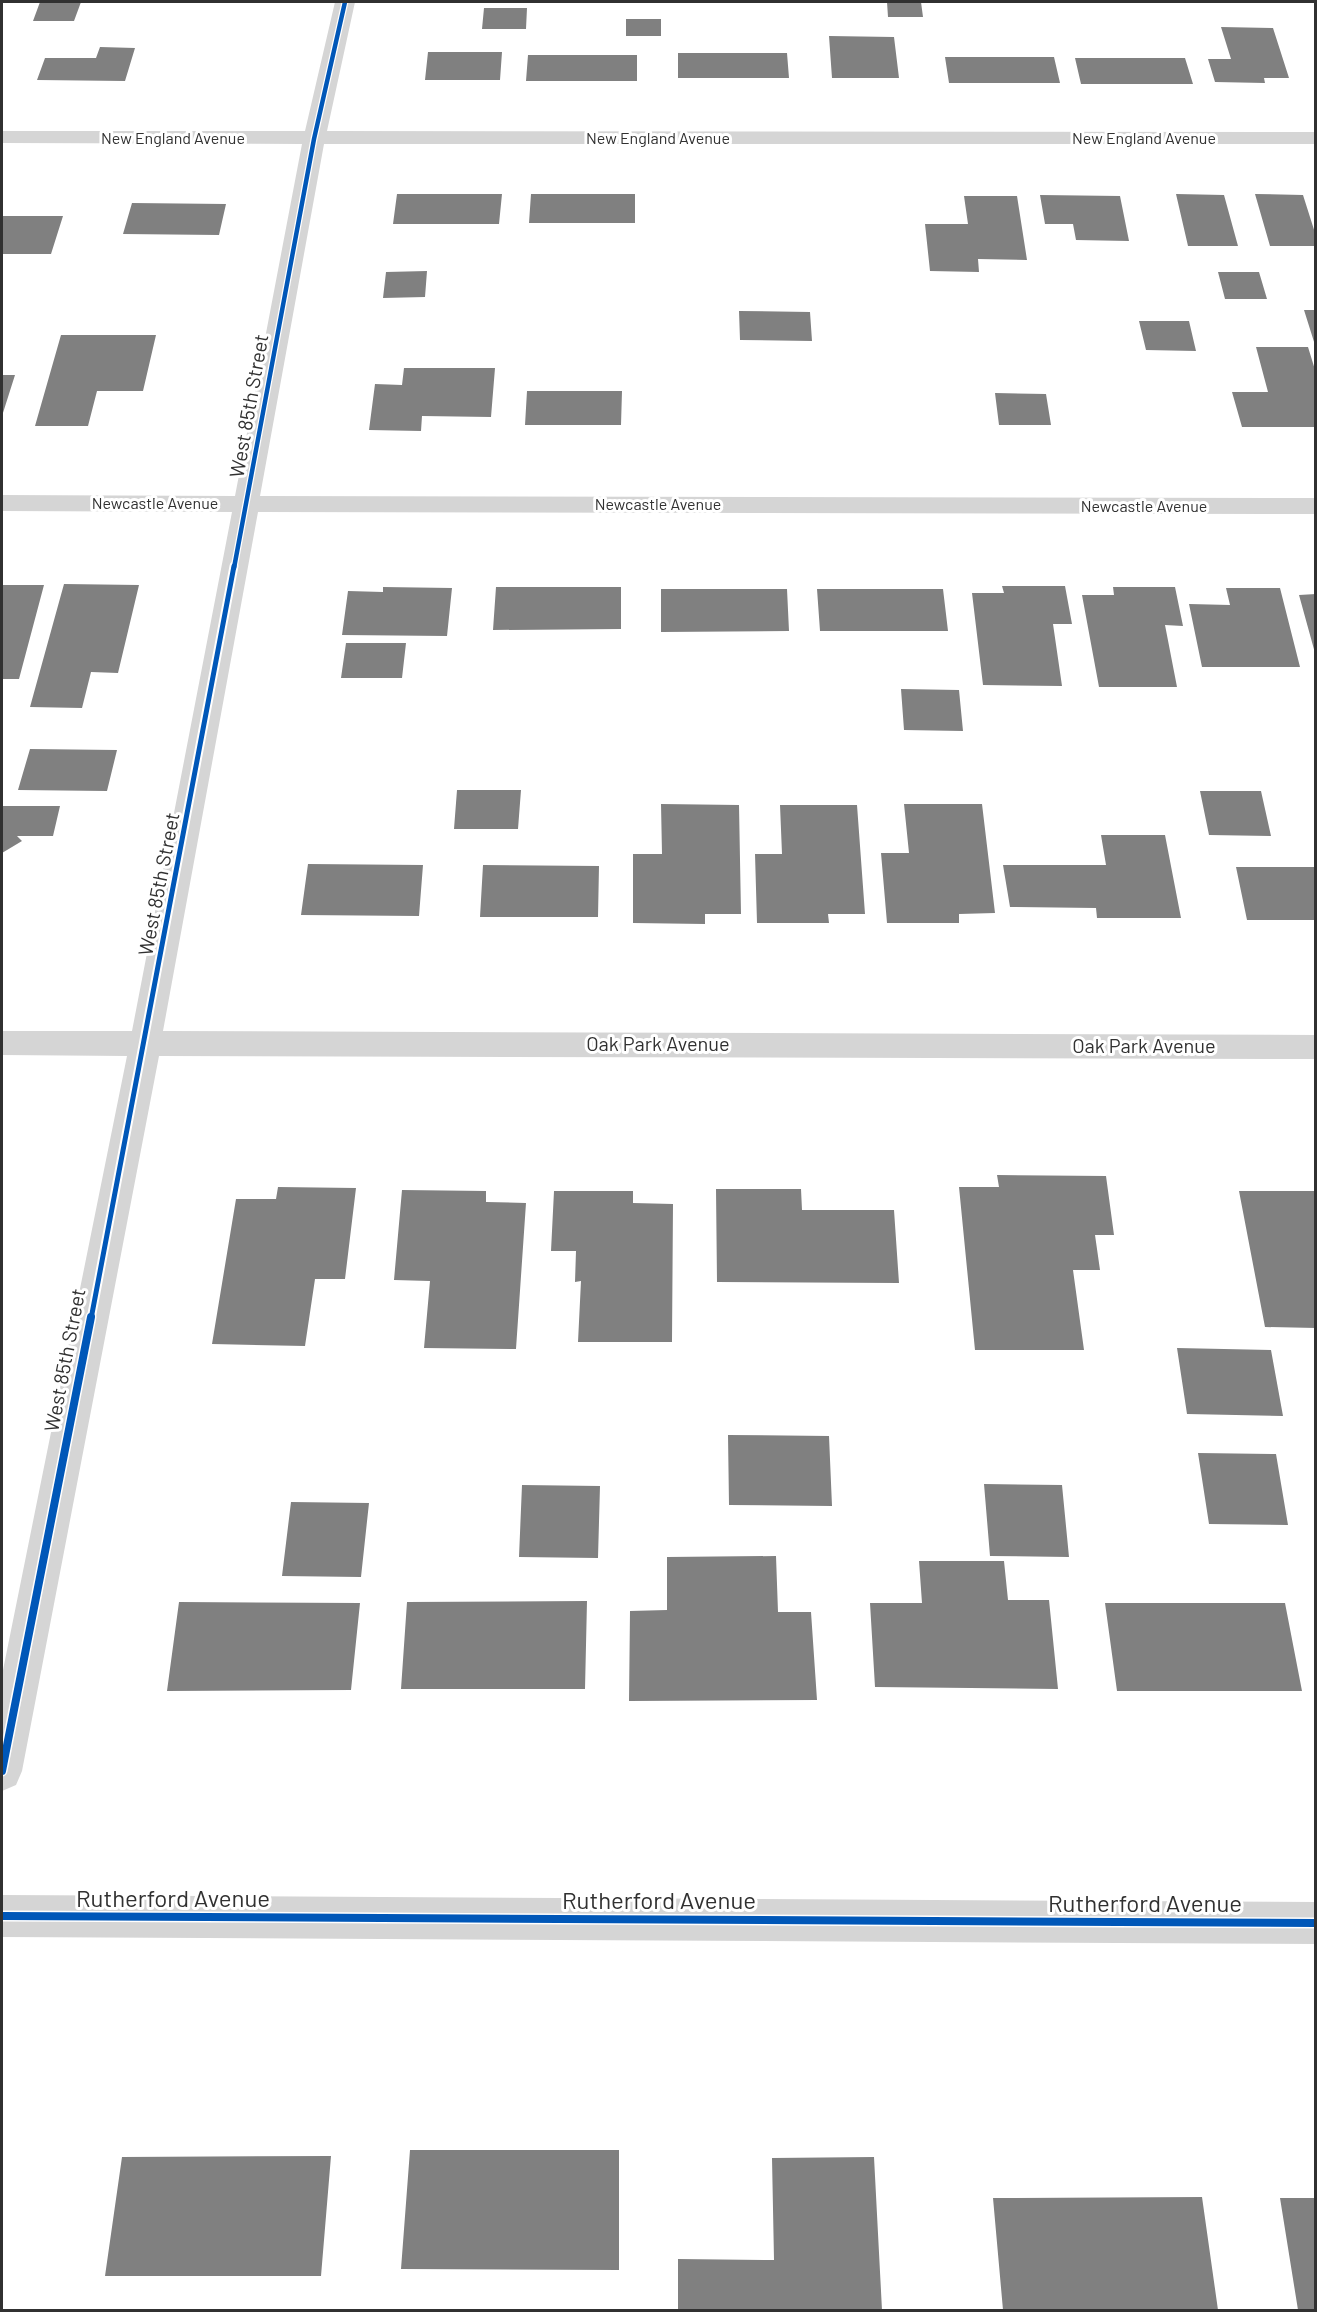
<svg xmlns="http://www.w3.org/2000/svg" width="1317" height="2312" viewBox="0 0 1317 2312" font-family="Barlow,sans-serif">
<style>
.building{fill:#808080}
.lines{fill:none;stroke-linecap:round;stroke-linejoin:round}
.minor{fill:#d5d5d5;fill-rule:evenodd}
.cycleway-far2-casing{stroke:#fff;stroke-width:7}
.cycleway-far1-casing{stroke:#fff;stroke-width:9}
.cycleway-casing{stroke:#fff;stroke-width:11}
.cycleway-far2{stroke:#0057b8;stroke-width:4.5}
.cycleway-far1{stroke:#0057b8;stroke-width:5}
.cycleway{stroke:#0057b8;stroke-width:8}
.labels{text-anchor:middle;stroke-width:6;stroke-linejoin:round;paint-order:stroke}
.far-street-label{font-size:16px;fill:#313131;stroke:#fff}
.street-label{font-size:20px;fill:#313131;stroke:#fff}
.near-street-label{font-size:24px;fill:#313131;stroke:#fff}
</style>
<rect width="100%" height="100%" fill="#fff"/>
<path class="building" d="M 40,2 L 81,2 L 74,21 L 33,21 Z
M 887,2 L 921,2 L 923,17 L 888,17 Z
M 484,8 L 527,8 L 526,29 L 482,29 Z
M 626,19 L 661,19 L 661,36 L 626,36 Z
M 1221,27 L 1273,28 L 1289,78 L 1264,78 L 1265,83 L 1215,82 L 1208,59 L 1231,59 Z
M 829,36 L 894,37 L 899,78 L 832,78 Z
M 100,47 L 135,48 L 125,81 L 37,80 L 45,58 L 96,58 Z
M 428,52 L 502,52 L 500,80 L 425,80 Z
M 678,53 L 787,53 L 789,78 L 678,78 Z
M 528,55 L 637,55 L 637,81 L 526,81 Z
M 945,57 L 1054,57 L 1060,83 L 949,83 Z
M 1075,58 L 1185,58 L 1193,84 L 1081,84 Z
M 397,194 L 502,194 L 499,224 L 393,224 Z
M 531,194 L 635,194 L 635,223 L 529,223 Z
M 1176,194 L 1224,195 L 1238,246 L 1188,246 Z
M 1255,194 L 1303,195 L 1316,236 L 1316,246 L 1270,246 Z
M 1040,195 L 1120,196 L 1129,241 L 1076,240 L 1073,224 L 1045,224 Z
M 964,196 L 1017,196 L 1027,260 L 978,259 L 979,272 L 930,271 L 925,224 L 968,224 Z
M 132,203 L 226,204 L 219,235 L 123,234 Z
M 2,216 L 63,216 L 51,254 L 2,254 Z
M 427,271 L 425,297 L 383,298 L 386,272 Z
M 1218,272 L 1259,272 L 1267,299 L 1225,299 Z
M 1304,310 L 1316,310 L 1316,345 L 1315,345 Z
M 739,311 L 810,312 L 812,341 L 740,340 Z
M 1139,321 L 1189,321 L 1196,351 L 1146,350 Z
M 61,335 L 156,335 L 143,391 L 97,391 L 88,426 L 35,426 Z
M 1256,347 L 1308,347 L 1316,373 L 1316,427 L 1242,427 L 1232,392 L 1268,392 Z
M 404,368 L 495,368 L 491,417 L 422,416 L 421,431 L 369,430 L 375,384 L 402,385 Z
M 2,375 L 15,375 L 2,416 Z
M 527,391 L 622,391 L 621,425 L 525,425 Z
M 995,393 L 1046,394 L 1051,425 L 999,425 Z
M 64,584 L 139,585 L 118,673 L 91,672 L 82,708 L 30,707 Z
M 2,585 L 44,585 L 19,679 L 2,679 Z
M 1002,586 L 1065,586 L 1072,624 L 1053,624 L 1062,686 L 983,685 L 972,593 L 1004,593 Z
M 383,587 L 452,588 L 447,636 L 342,635 L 348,591 L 383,592 Z
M 496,587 L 621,587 L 621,629 L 493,630 Z
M 1113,587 L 1175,587 L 1183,626 L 1165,625 L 1177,687 L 1099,687 L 1082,595 L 1114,595 Z
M 1226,588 L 1280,588 L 1300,667 L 1202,667 L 1189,604 L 1230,605 Z
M 661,589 L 787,589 L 789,631 L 661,632 Z
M 817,589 L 943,589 L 948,631 L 820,631 Z
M 1316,594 L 1316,653 L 1315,653 L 1299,595 Z
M 346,643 L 406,643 L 402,678 L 341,678 Z
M 901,689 L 959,690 L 963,731 L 904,730 Z
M 30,749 L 117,750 L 107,791 L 18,790 Z
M 457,790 L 521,790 L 518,829 L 454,829 Z
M 1200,791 L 1261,791 L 1271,836 L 1209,835 Z
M 661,804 L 739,805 L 741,914 L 705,914 L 705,924 L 633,923 L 633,854 L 662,854 Z
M 904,804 L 982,804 L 995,913 L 959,914 L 959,923 L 887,923 L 881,853 L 909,853 Z
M 780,805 L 857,805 L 865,914 L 828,914 L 829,923 L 757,923 L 755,854 L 782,854 Z
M 2,806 L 60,806 L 53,836 L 17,836 L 22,841 L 2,853 Z
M 1101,835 L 1165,835 L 1181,918 L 1097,918 L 1096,908 L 1010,907 L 1003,865 L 1106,865 Z
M 308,864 L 423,865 L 419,916 L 301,915 Z
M 483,865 L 599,866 L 598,917 L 480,917 Z
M 1236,867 L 1316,867 L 1316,920 L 1247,920 Z
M 997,1175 L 1106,1176 L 1114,1235 L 1095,1235 L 1100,1270 L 1073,1270 L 1084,1350 L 975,1350 L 959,1187 L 999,1187 Z
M 278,1187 L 356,1188 L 345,1279 L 315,1279 L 305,1346 L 212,1344 L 236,1199 L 276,1199 Z
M 716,1189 L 801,1189 L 802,1210 L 894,1210 L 899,1283 L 717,1282 Z
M 402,1190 L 486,1191 L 486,1202 L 526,1203 L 516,1349 L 424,1348 L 430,1281 L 394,1280 Z
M 554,1191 L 633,1191 L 633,1203 L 673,1204 L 672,1342 L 578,1342 L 581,1281 L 575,1282 L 576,1251 L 551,1251 Z
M 1239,1191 L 1316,1191 L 1316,1328 L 1265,1327 Z
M 1177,1348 L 1271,1350 L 1283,1416 L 1187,1414 Z
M 728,1435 L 829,1436 L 832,1506 L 729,1505 Z
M 1198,1453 L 1276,1454 L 1288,1525 L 1209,1524 Z
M 984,1484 L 1062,1485 L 1069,1557 L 990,1556 Z
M 522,1485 L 600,1486 L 598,1558 L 519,1557 Z
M 291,1502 L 369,1503 L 361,1577 L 282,1576 Z
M 776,1556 L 778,1612 L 811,1612 L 817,1700 L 629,1701 L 630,1611 L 667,1610 L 667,1557 Z
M 919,1561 L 1004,1561 L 1008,1600 L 1049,1600 L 1058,1689 L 875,1687 L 870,1603 L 922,1603 Z
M 587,1601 L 585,1689 L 401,1689 L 407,1602 Z
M 179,1602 L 360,1603 L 351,1690 L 167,1691 Z
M 1105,1603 L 1285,1603 L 1302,1691 L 1117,1691 Z
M 410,2150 L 619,2150 L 619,2270 L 401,2269 Z
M 331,2156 L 321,2276 L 105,2276 L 122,2157 Z
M 874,2157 L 882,2310 L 678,2310 L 678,2259 L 774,2260 L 772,2158 Z
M 1202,2197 L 1218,2310 L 1003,2310 L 993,2198 Z
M 1280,2198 L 1316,2198 L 1316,2310 L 1298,2310 Z"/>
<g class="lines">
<path class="minor" d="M 335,2 L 355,2 L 327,131 L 1316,132 L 1316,144 L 324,144 L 260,496 L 1316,498 L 1316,514 L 258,512 L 163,1031 L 1316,1035 L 1316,1059 L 159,1056 L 22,1771 L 16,1785 L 2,1791 L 2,1675 L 127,1056 L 2,1055 L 2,1031 L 132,1031 L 232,512 L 2,511 L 2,495 L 235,496 L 302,144 L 2,143 L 2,131 L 305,131 Z
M 2,1895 L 1316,1902 L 1316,1944 L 2,1937 Z"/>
<defs>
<path id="cycleway-far2" d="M 234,568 L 314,139 L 345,2"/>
<path id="cycleway-far1" d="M 91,1319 L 234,566"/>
<path id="cycleway" d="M 2,1771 L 91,1317
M 2,1916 L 1316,1923"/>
</defs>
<use href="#cycleway-far2" class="cycleway-far2-casing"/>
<use href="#cycleway-far1" class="cycleway-far1-casing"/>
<use href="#cycleway" class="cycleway-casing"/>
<use href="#cycleway-far2" class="cycleway-far2"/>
<use href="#cycleway-far1" class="cycleway-far1"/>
<use href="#cycleway" class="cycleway"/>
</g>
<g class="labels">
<g class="far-street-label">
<text x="173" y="144">New England Avenue</text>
<text x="658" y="144">New England Avenue</text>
<text x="1144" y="144">New England Avenue</text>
<text x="155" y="509">Newcastle Avenue</text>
<text x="658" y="510">Newcastle Avenue</text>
<text x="1144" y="512">Newcastle Avenue</text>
</g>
<g class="street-label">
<text transform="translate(249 406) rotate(-80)" y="7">West 85th Street</text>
<text transform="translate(159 884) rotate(-79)" y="7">West 85th Street</text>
<text x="658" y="1051">Oak Park Avenue</text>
<text x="1144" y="1053">Oak Park Avenue</text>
<text transform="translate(65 1360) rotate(-79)" y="7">West 85th Street</text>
</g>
<g class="near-street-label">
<text x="173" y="1907">Rutherford Avenue</text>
<text x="659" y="1909">Rutherford Avenue</text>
<text x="1145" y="1912">Rutherford Avenue</text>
</g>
</g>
<rect width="1317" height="2312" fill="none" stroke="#313131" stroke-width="6"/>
</svg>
